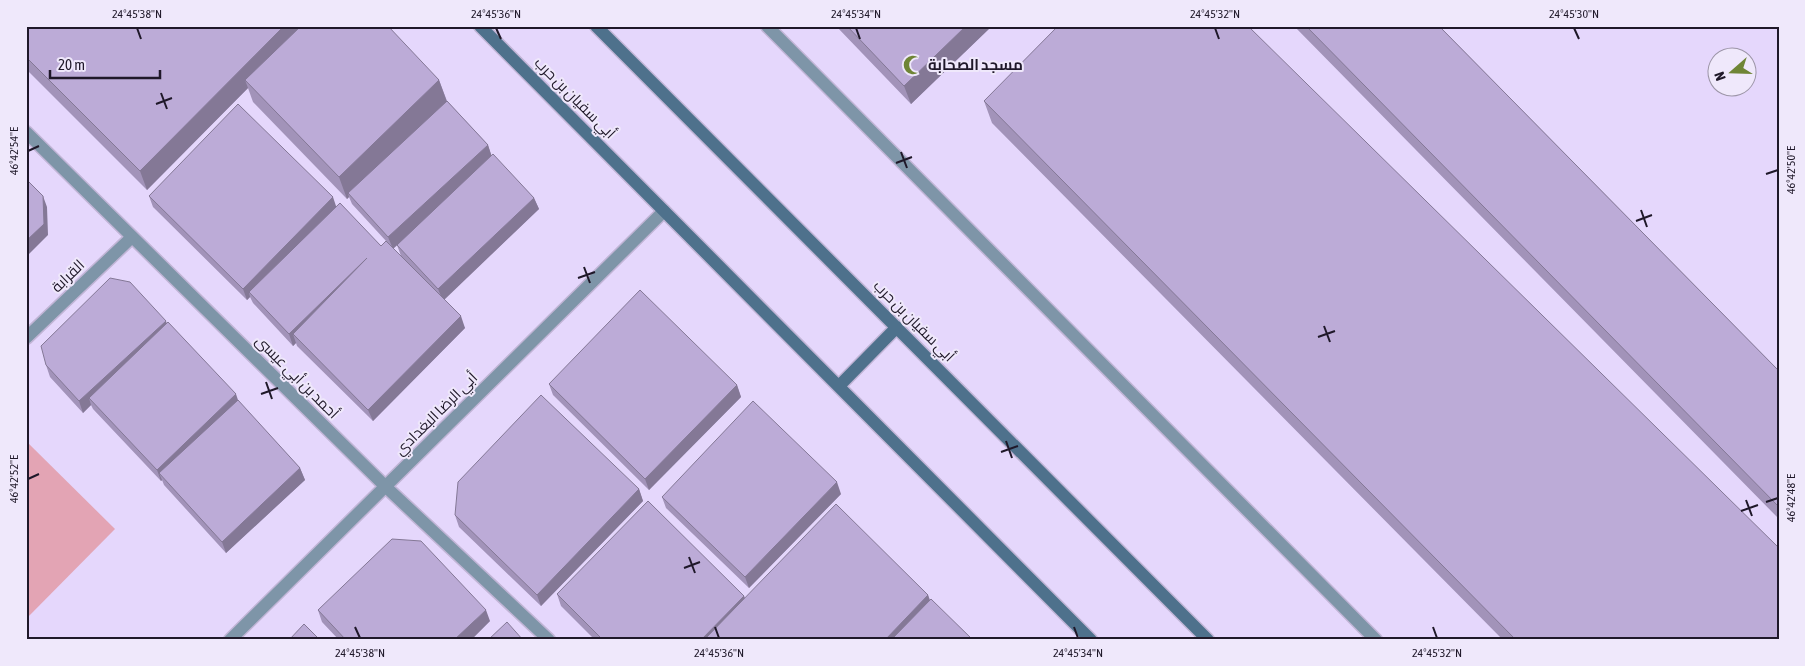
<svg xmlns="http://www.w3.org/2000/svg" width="1805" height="666" viewBox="0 0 1805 666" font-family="'Asap Condensed',Cairo,sans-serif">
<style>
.green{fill:#e3a4b4}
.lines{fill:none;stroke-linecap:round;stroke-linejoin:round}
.street-casing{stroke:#c1b5d6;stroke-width:15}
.secondary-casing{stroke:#c1b5d6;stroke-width:15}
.street{stroke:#7e95a8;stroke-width:12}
.secondary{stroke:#4e718c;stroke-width:12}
.wall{fill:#a293b9;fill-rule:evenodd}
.shaded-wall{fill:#847896}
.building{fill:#bcabd7;stroke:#847896}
.ticks{fill:none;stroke:#1f1829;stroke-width:2}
.labels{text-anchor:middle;stroke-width:4;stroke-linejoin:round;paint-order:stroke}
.poi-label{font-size:15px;font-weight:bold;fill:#1f1829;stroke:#efe8fb;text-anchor:start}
.street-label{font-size:15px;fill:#1f1829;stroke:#efe8fb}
.neatline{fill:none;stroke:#1f1829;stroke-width:2}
.ticks-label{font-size:12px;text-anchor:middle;fill:#1f1829}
</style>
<rect width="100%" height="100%" fill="#e5d7fc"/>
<path class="green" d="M 26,441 L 115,529 L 26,619 Z"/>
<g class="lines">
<defs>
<path id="street" d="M 767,26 L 1376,640
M 26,132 L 386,487 L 549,640
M 26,338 L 132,237
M 230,640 L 664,211"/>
<path id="secondary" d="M 480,26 L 1091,640
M 596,26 L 1208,640
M 839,386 L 897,327"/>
</defs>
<use href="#street" class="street-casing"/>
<use href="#secondary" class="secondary-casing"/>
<use href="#street" class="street"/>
<use href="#secondary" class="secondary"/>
</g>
<path class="wall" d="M 26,26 L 439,80 L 447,101 L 488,145 L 491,155 L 534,198 L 539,209 L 444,299 L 465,328 L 373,421 L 297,346 L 296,343 L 293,346 L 253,303 L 250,297 L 247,300 L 153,207 L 149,196 L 336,207 L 381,246 L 386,241 L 352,204 L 349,197 L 347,199 L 253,102 L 248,88 L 147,190 L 26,69 ZM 419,224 L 397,245 L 401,256 L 393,248 Z
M 836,26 L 992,26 L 911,104 Z
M 1294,26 L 1439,26 L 1779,371 L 1779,519 Z
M 984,101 L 1779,640 L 1503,640 L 992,123 Z
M 166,321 L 166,324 L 300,468 L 305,480 L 226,553 L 164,485 L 162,480 L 161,481 L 93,409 L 91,405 L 83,413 L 50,377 L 46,365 Z
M 549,384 L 737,385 L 741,397 L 649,490 L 553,395 Z
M 639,489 L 643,501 L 541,606 L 459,527 L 455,515 Z
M 841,494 L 749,588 L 666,508 L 662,497 Z
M 557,594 L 744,596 L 745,598 L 928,595 L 930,600 L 973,640 L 595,640 L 561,606 Z
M 318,610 L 490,621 L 471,640 L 339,640 L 322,622 Z"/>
<path class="shaded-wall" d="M 284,26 L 309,26 L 245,80 L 248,88 L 147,190 L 140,171 Z
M 966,26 L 992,26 L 911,104 L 904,86 Z
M 439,80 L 447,102 L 348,193 L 349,197 L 347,199 L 339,177 Z
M 488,145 L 492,157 L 393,249 L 388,237 Z
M 43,196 L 47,207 L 48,235 L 26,257 L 26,241 Z
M 333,197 L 337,209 L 249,292 L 250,297 L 247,300 L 243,289 Z
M 534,198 L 539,209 L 443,301 L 438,289 Z
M 367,258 L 293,334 L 296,343 L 293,346 L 289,334 Z
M 461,316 L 465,328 L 373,421 L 368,410 Z
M 166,321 L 170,333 L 89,398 L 91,405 L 83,413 L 79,401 Z
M 737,385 L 741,397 L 649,490 L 645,479 Z
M 236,394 L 240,406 L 159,473 L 162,480 L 161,481 L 157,470 Z
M 300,468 L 305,480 L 226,553 L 222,542 Z
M 837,482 L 841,494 L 749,588 L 745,577 Z
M 639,489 L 643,501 L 541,606 L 537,595 Z
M 928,595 L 932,607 L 900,640 L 885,640 Z
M 744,596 L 748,608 L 717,640 L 701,640 Z
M 486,610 L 490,621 L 471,640 L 454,640 Z"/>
<path class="building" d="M 26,26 L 284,26 L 140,171 L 26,57 Z
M 301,26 L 388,26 L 439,80 L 339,177 L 245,80 Z
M 847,26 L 966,26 L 904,86 Z
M 1058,26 L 1248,26 L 1779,548 L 1779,640 L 1516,640 L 984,101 Z
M 1306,26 L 1439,26 L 1779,371 L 1779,507 Z
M 447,101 L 488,145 L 388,237 L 348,193 Z
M 238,104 L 333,197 L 243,289 L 149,196 Z
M 493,154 L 534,198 L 438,289 L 397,245 Z
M 26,179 L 43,196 L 44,224 L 26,241 Z
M 340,203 L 381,246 L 386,241 L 461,316 L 368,410 L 293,334 L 367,258 L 289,334 L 249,292 Z
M 110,278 L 130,282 L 166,321 L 79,401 L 46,365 L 41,346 Z
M 640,290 L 737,385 L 645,479 L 549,384 Z
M 168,322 L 236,394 L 157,470 L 89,398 Z
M 541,395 L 639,489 L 537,595 L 455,515 L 458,482 Z
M 238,400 L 300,468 L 222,542 L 159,473 Z
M 753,401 L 837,482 L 745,577 L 662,497 Z
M 648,501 L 744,596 L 701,640 L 603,640 L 557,594 Z
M 836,504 L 928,595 L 885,640 L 704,640 Z
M 392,539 L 421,541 L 486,610 L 454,640 L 346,640 L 318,610 Z
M 931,599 L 973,640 L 891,640 Z
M 507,622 L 523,640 L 488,640 Z
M 304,624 L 320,640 L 289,640 Z"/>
<path class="ticks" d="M 137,28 L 141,39M 496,28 L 501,39M 856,28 L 860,39M 1215,28 L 1219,39M 1574,28 L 1579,39M 161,93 L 167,109M 156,104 L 172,98M 28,151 L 39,146M 901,152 L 907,168M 896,163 L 912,157M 1766,174 L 1778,170M 1641,210 L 1647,227M 1636,221 L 1652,215M 584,267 L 590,283M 578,278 L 595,272M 1324,326 L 1330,342M 1318,337 L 1335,331M 266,382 L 272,399M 261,394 L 278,388M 1006,441 L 1012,458M 1001,452 L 1018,446M 28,479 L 39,474M 1746,500 L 1752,516M 1766,502 L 1778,498M 1741,511 L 1758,505M 689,557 L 695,573M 684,568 L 700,562M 355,627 L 360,638M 715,627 L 719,638M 1074,627 L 1078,638M 1433,627 L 1437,638"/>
<defs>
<symbol id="mosque-bare" viewBox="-9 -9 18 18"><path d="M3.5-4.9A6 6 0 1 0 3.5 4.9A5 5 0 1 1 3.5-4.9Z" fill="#6f8536" stroke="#efe8fb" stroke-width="2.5" paint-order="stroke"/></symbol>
</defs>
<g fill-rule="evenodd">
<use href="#mosque-bare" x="899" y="51" width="28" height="28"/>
</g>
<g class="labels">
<g class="poi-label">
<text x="928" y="70">مسجد الصحابة</text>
</g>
<g class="street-label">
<text transform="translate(575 98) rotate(45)" y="5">أبي سفيان بن حرب</text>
<text transform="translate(68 276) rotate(-44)" y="5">القرابة</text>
<text transform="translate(914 321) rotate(45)" y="5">أبي سفيان بن حرب</text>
<text transform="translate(297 377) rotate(45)" y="5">أحمد بن أبي عيسى</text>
<text transform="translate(436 414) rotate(-45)" y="5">أبي الرضا البغدادي</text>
</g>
</g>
<rect width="1805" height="666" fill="none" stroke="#efe8fb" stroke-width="55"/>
<g transform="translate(1732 72) rotate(250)"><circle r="24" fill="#efe8fb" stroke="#9c95a7"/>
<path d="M0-4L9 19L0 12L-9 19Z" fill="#6f8536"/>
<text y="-8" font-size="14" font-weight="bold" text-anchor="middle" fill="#1f1829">N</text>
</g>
<path d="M50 70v8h110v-8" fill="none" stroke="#1f1829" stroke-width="2.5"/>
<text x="58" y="70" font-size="15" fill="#1f1829" stroke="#efe8fb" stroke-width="4" paint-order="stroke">20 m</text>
<rect x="28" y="28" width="1750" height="610" class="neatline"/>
<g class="ticks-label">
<text x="137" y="18">24°45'38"N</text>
<text x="496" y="18">24°45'36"N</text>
<text x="856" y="18">24°45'34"N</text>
<text x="1215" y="18">24°45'32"N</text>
<text x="1574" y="18">24°45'30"N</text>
<text transform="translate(14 151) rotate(-90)" y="4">46°42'54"E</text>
<text transform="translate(1791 170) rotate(-90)" y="4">46°42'50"E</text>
<text transform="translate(14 479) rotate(-90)" y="4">46°42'52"E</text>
<text transform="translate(1791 498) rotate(-90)" y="4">46°42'48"E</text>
<text x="360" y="657">24°45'38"N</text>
<text x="719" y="657">24°45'36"N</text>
<text x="1078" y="657">24°45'34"N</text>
<text x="1437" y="657">24°45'32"N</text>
</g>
</svg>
